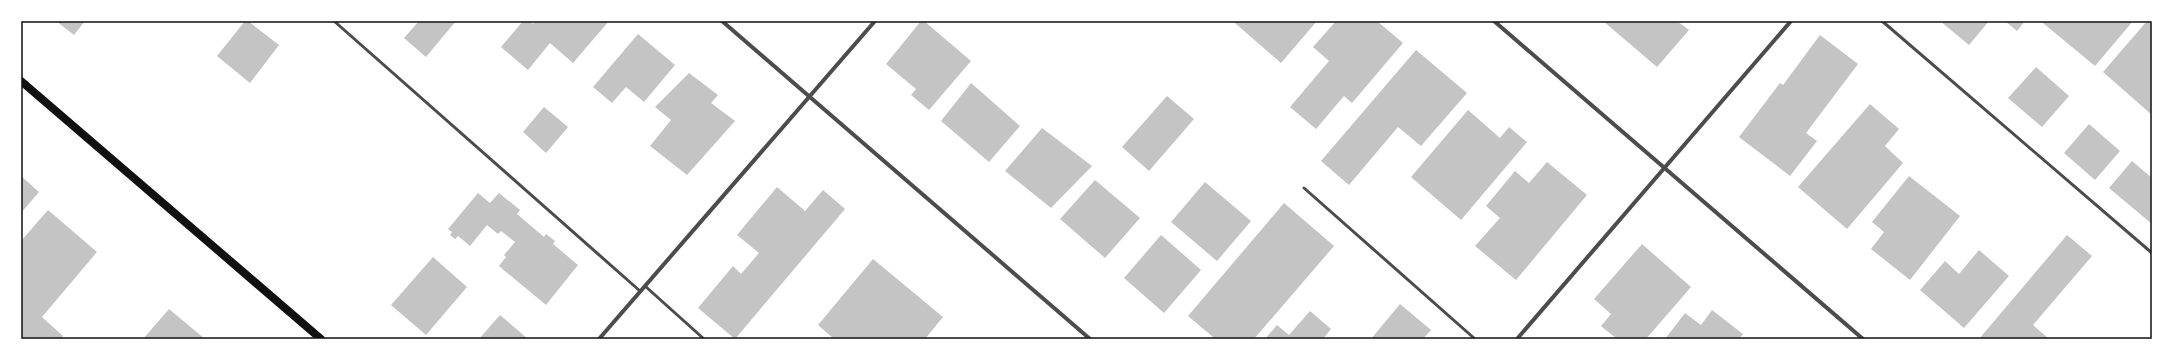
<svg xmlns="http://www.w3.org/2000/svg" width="2173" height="360" viewBox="0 0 2173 360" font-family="'Open Sans',sans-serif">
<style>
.building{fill:#c4c4c4}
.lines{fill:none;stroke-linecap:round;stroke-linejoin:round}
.service{stroke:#4c4c4c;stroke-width:3}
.minor{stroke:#4c4c4c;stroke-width:4}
.secondary{stroke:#111;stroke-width:8}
.neatline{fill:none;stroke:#111;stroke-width:1.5}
</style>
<rect width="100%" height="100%" fill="#fff"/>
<path class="building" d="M 56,21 L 85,21 L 74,35 Z
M 245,21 L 248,21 L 279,45 L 250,83 L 217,56 Z
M 419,21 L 456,21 L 426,57 L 404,38 Z
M 523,21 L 529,21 L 533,24 L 535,21 L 609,21 L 573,63 L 550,43 L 528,70 L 501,47 Z
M 921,21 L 924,21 L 971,61 L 929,110 L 911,95 L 916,89 L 886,64 Z
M 1237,21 L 1317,21 L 1281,63 L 1235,23 Z
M 1336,21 L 1377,21 L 1403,43 L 1352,103 L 1344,96 L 1316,129 L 1290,107 L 1329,61 L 1313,47 Z
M 1603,21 L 1677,21 L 1689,30 L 1657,67 Z
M 1940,21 L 1989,21 L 1969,45 Z
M 2005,21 L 2025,21 L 2017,31 Z
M 2044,21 L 2133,21 L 2095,66 L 2043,23 Z
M 2147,21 L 2152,21 L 2152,115 L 2103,72 Z
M 638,34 L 675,65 L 644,102 L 626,87 L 612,103 L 593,87 Z
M 1820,35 L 1858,64 L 1806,133 L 1817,141 L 1790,176 L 1739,137 L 1780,83 L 1783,85 Z
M 1416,50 L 1467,93 L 1421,146 L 1398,127 L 1349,185 L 1321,161 Z
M 2036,67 L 2069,96 L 2042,127 L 2008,98 Z
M 689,73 L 718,95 L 711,103 L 735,121 L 687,175 L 650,146 L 671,120 L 655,107 Z
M 971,83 L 1020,126 L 989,162 L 941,121 Z
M 1167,96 L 1194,119 L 1149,171 L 1122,147 Z
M 1870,104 L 1899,129 L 1885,146 L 1903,163 L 1847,229 L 1798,187 Z
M 544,107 L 568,127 L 546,153 L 523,132 Z
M 1468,110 L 1500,138 L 1509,127 L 1527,142 L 1461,220 L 1411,177 Z
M 2089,124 L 2120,151 L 2095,180 L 2064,153 Z
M 1042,128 L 1092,166 L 1051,208 L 1005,171 Z
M 2132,161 L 2152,178 L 2152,224 L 2109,188 Z
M 1547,162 L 1587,195 L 1516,280 L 1475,246 L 1500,218 L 1486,206 L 1515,171 L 1529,183 Z
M 21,176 L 39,192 L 21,213 Z
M 1909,176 L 1960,216 L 1910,280 L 1871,249 L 1884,232 L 1872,222 Z
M 1095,180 L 1140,218 L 1105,258 L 1060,219 Z
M 1205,182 L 1251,221 L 1217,261 L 1171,222 Z
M 777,187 L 805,211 L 823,190 L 845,209 L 735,339 L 698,308 L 733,266 L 741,274 L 759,253 L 737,235 Z
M 478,193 L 490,203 L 499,193 L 520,210 L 517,214 L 544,237 L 546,234 L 555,241 L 553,244 L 578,265 L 546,305 L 499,266 L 506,257 L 504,255 L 515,242 L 501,231 L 498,234 L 487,225 L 470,246 L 458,236 L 455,239 L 450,235 L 452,232 L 448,229 Z
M 1284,203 L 1334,246 L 1254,339 L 1211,339 L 1213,337 L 1188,316 Z
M 48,210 L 97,252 L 42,317 L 63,336 L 61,339 L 21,339 L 21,241 Z
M 1161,235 L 1201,270 L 1164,313 L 1124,278 Z
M 2067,235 L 2092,256 L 2033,325 L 2049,339 L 1979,339 Z
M 1642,244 L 1691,287 L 1646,339 L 1617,339 L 1601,326 L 1611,314 L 1594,299 Z
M 1979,250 L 2009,276 L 1964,328 L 1920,290 L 1945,261 L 1959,274 Z
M 433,257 L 467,287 L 426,335 L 391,305 Z
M 873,259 L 943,317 L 925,339 L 834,339 L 818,325 Z
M 1400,304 L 1431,330 L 1423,339 L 1371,339 Z
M 169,309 L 205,339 L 143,339 Z
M 1712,310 L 1743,334 L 1739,339 L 1665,339 L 1685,313 L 1701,325 Z
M 1310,311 L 1331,329 L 1323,339 L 1265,339 L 1277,325 L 1289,335 Z
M 500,315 L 528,339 L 479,339 Z"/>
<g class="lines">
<path class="service" d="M 334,21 L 640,291
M 1882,21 L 2152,253
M 1304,188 L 1475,339
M 645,286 L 704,339"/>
<path class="minor" d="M 722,21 L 1090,339
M 1494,21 L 1863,339
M 599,339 L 875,21
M 1517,339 L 1791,21"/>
<path class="secondary" d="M 21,81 L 321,339"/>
</g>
<rect width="2173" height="360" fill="none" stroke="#ffffff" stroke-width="44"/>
<rect x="22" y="22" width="2129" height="316" class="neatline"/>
</svg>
